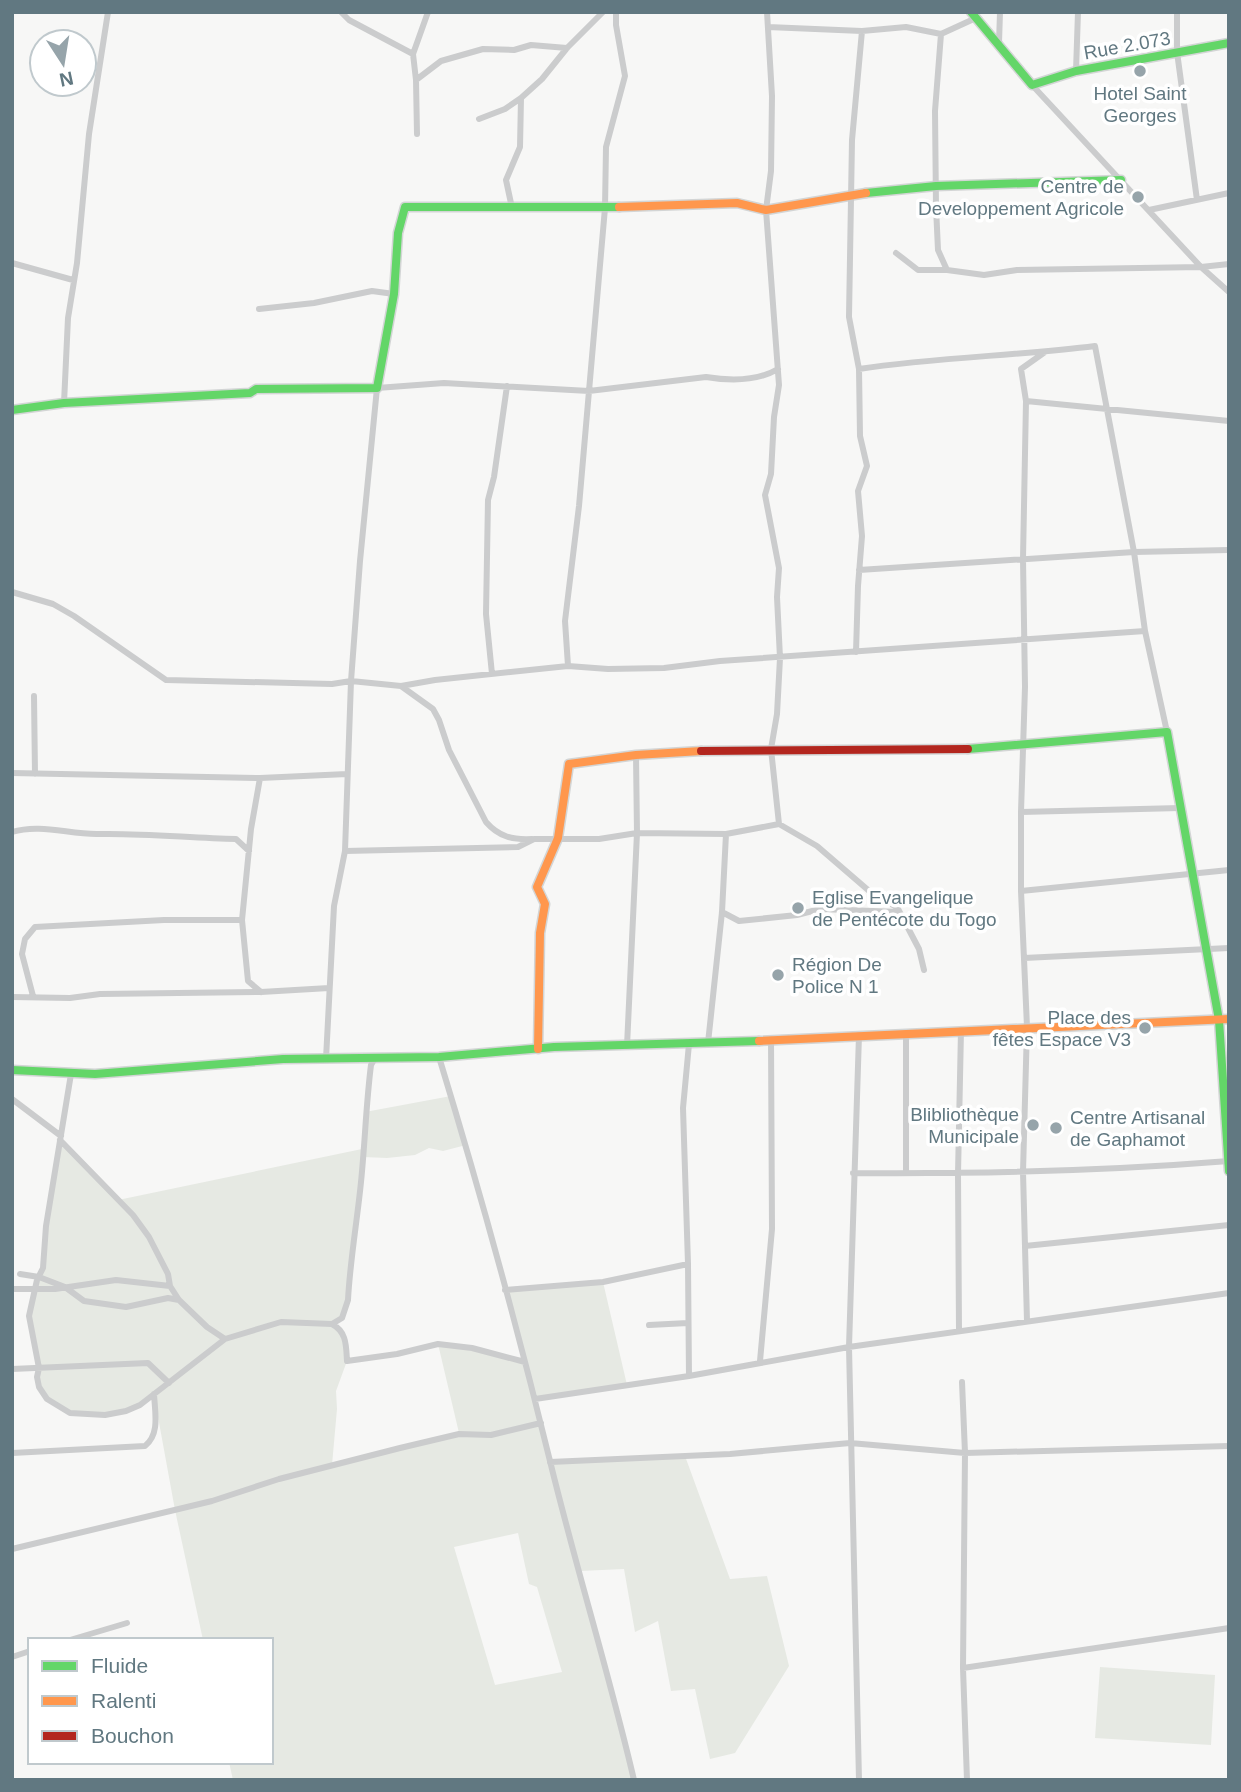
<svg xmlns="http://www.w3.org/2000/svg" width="1241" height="1792" viewBox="0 0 1241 1792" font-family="Helvetica,sans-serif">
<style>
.green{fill:#e6e9e3;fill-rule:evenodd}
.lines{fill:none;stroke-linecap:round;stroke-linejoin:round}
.fast-casing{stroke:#d3d5d5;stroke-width:11}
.slow-casing{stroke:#d3d5d5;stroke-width:11}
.jam-casing{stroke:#d3d5d5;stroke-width:11}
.street{stroke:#cbcccd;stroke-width:6}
.fast{stroke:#63d668;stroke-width:8}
.slow{stroke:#ff974d;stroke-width:8}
.jam{stroke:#b3261e;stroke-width:8}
.poi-dot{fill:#96a4aa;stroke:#fff;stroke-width:2.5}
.labels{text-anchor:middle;stroke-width:7;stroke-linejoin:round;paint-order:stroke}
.street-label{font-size:19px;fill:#617881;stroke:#fff}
.poi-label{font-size:19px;fill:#617881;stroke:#fff;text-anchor:end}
</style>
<rect width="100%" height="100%" fill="#f7f7f6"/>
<path class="green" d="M 451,1096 L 466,1145 L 443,1151 L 429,1148 L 415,1155 L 387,1158 L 363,1157 L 349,1282 L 342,1318 L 332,1324 L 344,1335 L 347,1361 L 336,1391 L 337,1409 L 332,1465 L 459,1433 L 438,1344 L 524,1361 L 505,1290 L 603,1282 L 627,1385 L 535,1399 L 551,1462 L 685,1456 L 730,1579 L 767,1576 L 789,1666 L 735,1753 L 710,1759 L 695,1689 L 671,1691 L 658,1621 L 635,1632 L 624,1569 L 580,1571 L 634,1780 L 233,1780 L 229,1762 L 271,1762 L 271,1640 L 203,1640 L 175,1510 L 154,1395 L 130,1410 L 105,1415 L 70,1413 L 52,1403 L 39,1387 L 29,1316 L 43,1268 L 60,1140 L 118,1200 L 362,1149 L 365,1112 ZM 518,1533 L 529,1584 L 537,1587 L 562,1672 L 495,1685 L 454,1547 Z
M 1100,1667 L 1215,1675 L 1211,1745 L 1095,1738 Z"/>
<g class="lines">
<defs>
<path id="fast" d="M 971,12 L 1032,85 L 1076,71 L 1229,43
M 866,193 L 936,186 L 1121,180
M 12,410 L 64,403 L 250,393 L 256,389 L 377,388 L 394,294 L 398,233 L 405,207 L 619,207
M 968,749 L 1167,732 L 1219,1020 L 1229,1171
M 12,1070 L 95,1074 L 283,1059 L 439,1057 L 554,1047 L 759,1041"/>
<path id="slow" d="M 619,207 L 737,203 L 766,210 L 866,193
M 759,1041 L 1229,1019
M 538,1049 L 540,933 L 545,904 L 537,887 L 558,838 L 569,764 L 636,755 L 701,751"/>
<path id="jam" d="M 701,751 L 968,749"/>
</defs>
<use href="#fast" class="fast-casing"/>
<use href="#slow" class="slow-casing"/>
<use href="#jam" class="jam-casing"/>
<path class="street" d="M 341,12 L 349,20 L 413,54 L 416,80 L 441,61 L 483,49 L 514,50 L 531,45 L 567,48
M 767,12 L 772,96 L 771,171 L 766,210 L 779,385 L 774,417 L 771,474 L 765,495 L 779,568 L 777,597 L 780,658 L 777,714 L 771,749 L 779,824
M 1177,12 L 1177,52 L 1197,200
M 768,27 L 862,31 L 906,27 L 941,34 L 976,18
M 941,34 L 935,111 L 936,207 L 938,250 L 947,270
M 999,43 L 1000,12
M 413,54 L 428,12
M 1076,71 L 1078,12
M 416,80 L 417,134
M 1032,85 L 1201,267 L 1229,292
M 479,119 L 505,109 L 521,98
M 512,208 L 506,180 L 520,147 L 521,98 L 542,79 L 567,48 L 603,12
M 1149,210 L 1229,193
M 896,253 L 918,270 L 947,270 L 984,275 L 1017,270 L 1201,267 L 1229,264
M 12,263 L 73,280
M 259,309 L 314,303 L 372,291 L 394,294
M 859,369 C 937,357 1017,356 1095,346 L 1134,552 L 1145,631 L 1167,732
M 1026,401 L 1229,421
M 64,403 L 68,318 L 77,263 L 89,134 L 108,12
M 859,570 L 1134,552 L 1229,550
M 12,592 L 53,604 L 74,616 L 166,680 L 332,684 L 351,681 L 401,686 L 433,709 L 439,720 L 449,750 L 486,822 C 499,837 513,840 532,839
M 856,652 L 858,586 L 862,536 L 858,491 L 867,466 L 860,436 L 859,369 L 849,317 L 852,140 L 862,31
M 568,666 L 565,621 L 579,506 L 589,391 L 605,208 L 606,147 L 625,76 L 616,25 L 616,12
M 492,674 L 486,614 L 488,500 L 494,477 L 507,386
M 401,686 L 435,680 L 568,666 L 608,669 L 664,668 L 720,661 L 1145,631
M 34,696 L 35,774
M 12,773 L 260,778 L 347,774
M 260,778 L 251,829 L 242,920 L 248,981 L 261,992
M 1021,812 L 1180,808
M 12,832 C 41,823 70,835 99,834 C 145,833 190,838 236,839 L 249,851
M 345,851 L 518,847 L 534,839 L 599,839 L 637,833 L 726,834 L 779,824 L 817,846 L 875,896 L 897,907 L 919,949 L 924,970
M 1021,891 L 1229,870
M 722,912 L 739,921 L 797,915 L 820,909 L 899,912
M 1024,958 L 1229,948
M 33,996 L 22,954 L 25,939 L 35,927 L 164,920 L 242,920
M 12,997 L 70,998 L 100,994 L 261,992 L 329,988
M 708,1043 L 722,912 L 726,834
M 627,1046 L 637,833 L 636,755
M 439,1057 C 480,1191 517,1326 550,1461 C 576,1568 609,1673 634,1780
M 326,1059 L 334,906 L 345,851 L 351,681 L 360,561 L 377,388 L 444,383 L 589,391 L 706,377 C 730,381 756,382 778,369
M 71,1074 L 46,1226 L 43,1268 L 37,1280 L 29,1316 L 39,1368 L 37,1377 L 39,1387 L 47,1399 L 70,1413 L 105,1415 L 126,1411 L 140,1405 L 225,1339 L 281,1322 L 332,1324 C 347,1332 346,1346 347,1361 L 397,1354 L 438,1344 L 472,1348 L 525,1362
M 12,1099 L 61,1136
M 60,1140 L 133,1215 L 149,1237 L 168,1274 L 170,1286 L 179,1300 L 207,1327 L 225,1339
M 853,1173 C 979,1174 1104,1171 1229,1161
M 906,1173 L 906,1033
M 1025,1246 L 1229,1225
M 20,1274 L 39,1277 L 65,1287 L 84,1301 L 126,1307 L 168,1298 L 179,1300
M 12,1289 L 55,1289 L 116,1280 L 170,1286
M 505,1290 L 603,1282 L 688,1264
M 1027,1321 L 1023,1172 L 1027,1027 L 1021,891 L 1021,812 L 1025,687 L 1023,559 L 1026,401 L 1021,369 L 1045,352
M 332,1324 L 342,1318 L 348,1300 C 350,1261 357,1222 361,1182 C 365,1143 366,1104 371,1065 L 375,1058
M 649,1325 L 688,1323
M 959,1330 L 958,1174 L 961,1030
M 760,1361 L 772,1229 L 771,1039
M 12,1369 L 148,1363 L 169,1383
M 689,1376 L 688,1264 L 683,1108 L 689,1044
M 962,1382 L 965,1453 L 963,1668 L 967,1780
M 535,1399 L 689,1376 L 849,1347 L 1229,1293
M 12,1453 L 145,1446 C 160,1434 155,1413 154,1394
M 550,1462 L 730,1454 L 850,1443 L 965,1453 L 1229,1446
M 12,1549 L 212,1501 L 279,1479 L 400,1448 L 459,1434 L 491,1435 L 541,1423
M 70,1640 L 127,1623
M 12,1657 L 30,1651
M 963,1668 L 1229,1628
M 859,1780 L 849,1347 L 859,1035"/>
<use href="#fast" class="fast"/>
<use href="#slow" class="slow"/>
<use href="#jam" class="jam"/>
</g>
<g class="poi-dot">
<circle cx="1140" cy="71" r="7"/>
<circle cx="1138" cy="197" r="7"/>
<circle cx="798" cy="908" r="7"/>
<circle cx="778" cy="975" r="7"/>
<circle cx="1145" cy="1028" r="7"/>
<circle cx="1033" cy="1125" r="7"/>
<circle cx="1056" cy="1128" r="7"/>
</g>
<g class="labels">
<g class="street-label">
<text transform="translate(1127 45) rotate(-10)" y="7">Rue 2.073</text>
</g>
<g class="poi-label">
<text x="1140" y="100" text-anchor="middle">Hotel Saint<tspan x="1140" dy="22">Georges</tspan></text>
<text x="1124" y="193">Centre de<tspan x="1124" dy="22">Developpement Agricole</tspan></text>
<text x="812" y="904" text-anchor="start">Eglise Evangelique<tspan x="812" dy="22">de Pentécote du Togo</tspan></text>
<text x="792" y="971" text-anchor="start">Région De<tspan x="792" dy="22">Police N 1</tspan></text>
<text x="1131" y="1024">Place des<tspan x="1131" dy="22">fêtes Espace V3</tspan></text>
<text x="1019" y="1121">Blibliothèque<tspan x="1019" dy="22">Municipale</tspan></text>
<text x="1070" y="1124" text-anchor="start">Centre Artisanal<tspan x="1070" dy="22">de Gaphamot</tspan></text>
</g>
</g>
<rect width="1241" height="1792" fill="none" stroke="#617881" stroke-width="28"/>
<rect x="28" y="1638" width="245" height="126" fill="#ffffff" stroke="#c0c9cd" stroke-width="2"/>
<rect x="42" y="1661" width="35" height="10" fill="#63d668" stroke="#c0c9cd" stroke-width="2"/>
<text x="91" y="1673" font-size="21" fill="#617881">Fluide</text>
<rect x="42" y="1696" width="35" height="10" fill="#ff974d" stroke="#c0c9cd" stroke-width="2"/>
<text x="91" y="1708" font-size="21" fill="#617881">Ralenti</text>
<rect x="42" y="1731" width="35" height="10" fill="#b3261e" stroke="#c0c9cd" stroke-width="2"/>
<text x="91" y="1743" font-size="21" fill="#617881">Bouchon</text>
<g transform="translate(63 63) rotate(168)"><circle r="33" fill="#ffffff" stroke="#c0c9cd" stroke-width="2"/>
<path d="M0-5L12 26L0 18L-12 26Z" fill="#96a4aa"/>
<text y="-10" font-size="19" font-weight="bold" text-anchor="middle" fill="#617881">N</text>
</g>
</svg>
